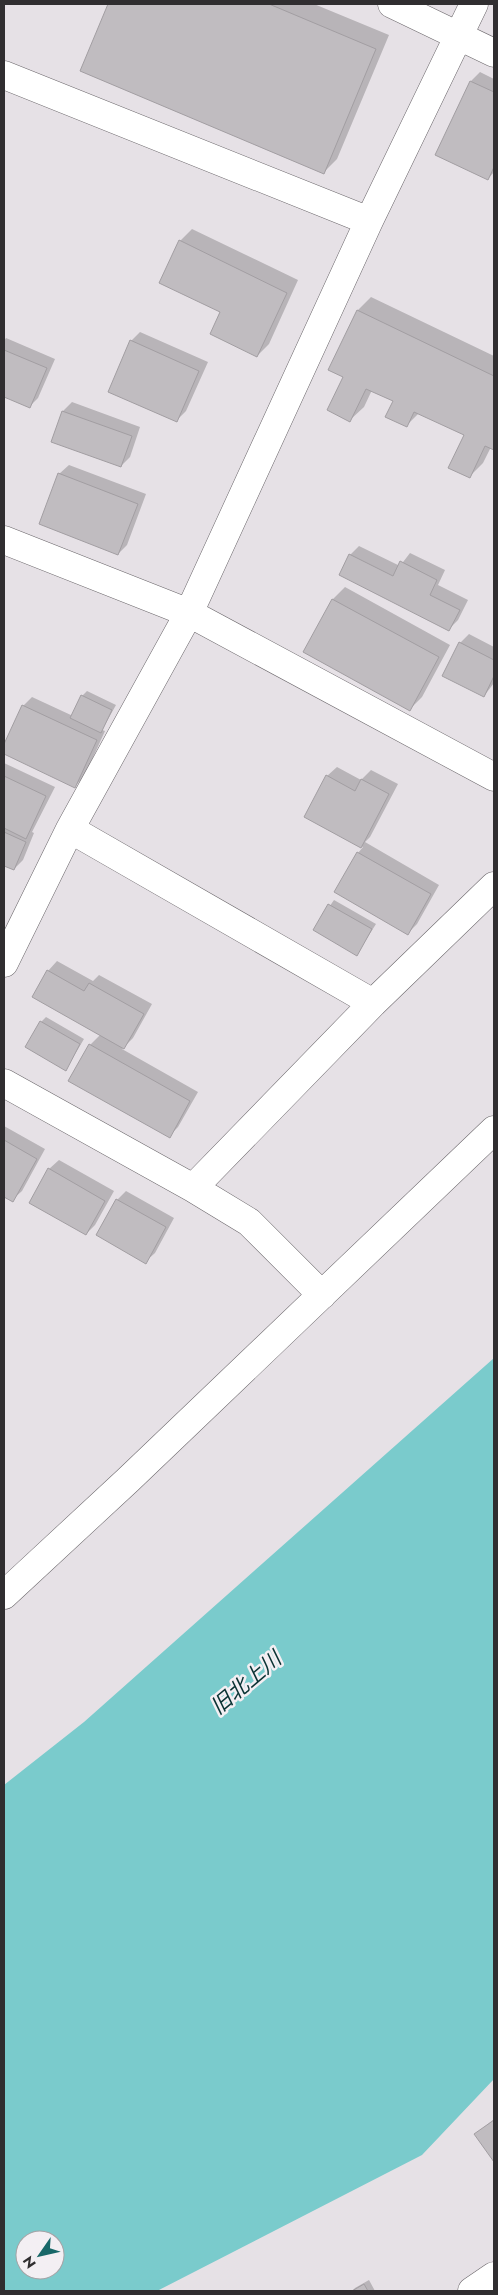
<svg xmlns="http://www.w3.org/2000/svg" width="498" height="2295" viewBox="0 0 498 2295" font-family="Jost,'Noto Sans JP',sans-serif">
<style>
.water{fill:#7acbcc;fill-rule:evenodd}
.shadow{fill:#0003}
.building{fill:#c0bcc0;stroke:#a29ea2}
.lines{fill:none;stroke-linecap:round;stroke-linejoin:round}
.street-casing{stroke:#6b676b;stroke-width:29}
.street{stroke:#fff;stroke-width:28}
.labels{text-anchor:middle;stroke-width:5;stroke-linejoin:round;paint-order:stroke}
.water-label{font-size:21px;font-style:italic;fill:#093233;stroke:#f3eff3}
</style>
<rect width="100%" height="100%" fill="#e6e1e6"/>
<path class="water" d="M 494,1358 L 494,2079 L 422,2155 L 157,2291 L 4,2291 L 4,1785 L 84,1722 ZM 25,2240 L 55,2240 L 55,2270 L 25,2270 Z"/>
<path class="shadow" d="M 110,4 L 314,4 L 389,35 L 337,159 L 323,173 L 81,71 Z
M 480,72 L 494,79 L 494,172 L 488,179 L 471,81 Z
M 192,229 L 298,280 L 269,344 L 257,356 L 221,312 L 180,241 Z
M 371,297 L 494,356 L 494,449 L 491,447 L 483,463 L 470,476 L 465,435 L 419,413 L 407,425 L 394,401 L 372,390 L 364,407 L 350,420 L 345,377 L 358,310 Z
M 140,332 L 208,362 L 186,411 L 177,420 L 131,341 Z
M 6,338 L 55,359 L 38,398 L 29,407 L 4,396 L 4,341 Z
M 72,402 L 140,427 L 130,457 L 121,466 L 53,441 L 63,411 Z
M 69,465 L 146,494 L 127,545 L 118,554 L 59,474 Z
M 359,546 L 400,566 L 410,553 L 445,570 L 438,585 L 468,600 L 458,620 L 449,629 L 350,555 Z
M 345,587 L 450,645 L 422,697 L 410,709 L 305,651 L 333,599 Z
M 469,634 L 494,647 L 494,683 L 484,696 L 460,643 Z
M 87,691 L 116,705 L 102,730 L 105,731 L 84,777 L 75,786 L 4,753 L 4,747 L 23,706 L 32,697 L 73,716 L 82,696 Z
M 4,763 L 55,787 L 32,832 L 34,833 L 23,860 L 14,869 L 4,865 Z
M 337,767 L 361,780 L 371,770 L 398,784 L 370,837 L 365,842 L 439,885 L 417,924 L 408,933 L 358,853 L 363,847 L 306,817 L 327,776 Z
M 334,900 L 376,924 L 357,954 L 314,929 Z
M 57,961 L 93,981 L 99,975 L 152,1004 L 133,1038 L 122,1049 L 198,1092 L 178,1127 L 169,1136 L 90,1045 L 101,1034 L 34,997 L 48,971 Z
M 46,1017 L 84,1039 L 66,1069 L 41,1022 Z
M 4,1126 L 45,1149 L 22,1191 L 12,1200 L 4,1195 Z
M 59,1160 L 114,1191 L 95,1225 L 86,1234 L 49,1169 Z
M 126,1191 L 174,1218 L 155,1253 L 145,1262 L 98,1235 L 117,1200 Z
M 494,2119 L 494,2160 L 476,2134 Z
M 369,2280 L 375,2291 L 352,2291 L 355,2288 Z"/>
<path class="building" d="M 108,4 L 269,4 L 376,49 L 324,174 L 80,71 Z
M 470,81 L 494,92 L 494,167 L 488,180 L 435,155 Z
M 179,240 L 287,293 L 257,357 L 210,334 L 220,312 L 159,283 Z
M 357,310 L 494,376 L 494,450 L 485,446 L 470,478 L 448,468 L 464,435 L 414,412 L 407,427 L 385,417 L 393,401 L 366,389 L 350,422 L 327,410 L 343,377 L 328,370 Z
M 130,340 L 199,371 L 177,422 L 108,392 Z
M 4,350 L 47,368 L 30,408 L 4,397 Z
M 62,411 L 132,436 L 121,467 L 51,442 Z
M 58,473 L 138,504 L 118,555 L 39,524 Z
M 349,554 L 393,576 L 400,561 L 437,580 L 430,595 L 460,610 L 449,631 L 339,575 Z
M 332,599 L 439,657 L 410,711 L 303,652 Z
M 459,642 L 494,660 L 494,676 L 484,697 L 442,676 Z
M 81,695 L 112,710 L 101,733 L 70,718 Z
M 22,705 L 97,740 L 75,788 L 4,754 L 4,744 Z
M 326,775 L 355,791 L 361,779 L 389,794 L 361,848 L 304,817 Z
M 4,776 L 46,796 L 26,839 L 4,828 Z
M 4,832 L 26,842 L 14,870 L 4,866 Z
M 357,852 L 431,894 L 408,935 L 334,892 Z
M 328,904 L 372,929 L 357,956 L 313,930 Z
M 47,970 L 84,991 L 89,983 L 144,1014 L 124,1049 L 32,997 Z
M 40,1021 L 80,1044 L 66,1071 L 25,1047 Z
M 89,1044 L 190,1101 L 170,1138 L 68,1081 Z
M 4,1140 L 37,1159 L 13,1202 L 4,1197 Z
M 48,1168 L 105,1201 L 86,1235 L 29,1203 Z
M 116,1199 L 166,1227 L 146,1264 L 96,1235 Z
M 494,2120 L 494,2162 L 474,2134 Z
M 364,2284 L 368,2291 L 352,2291 Z"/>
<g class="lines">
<defs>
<path id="street" d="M 392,4 L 494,53
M 4,75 L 369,221
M 4,540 L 189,613 L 494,777
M 70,829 L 373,1003
M 4,963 L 70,829 L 189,613 L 369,221 L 474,4
M 4,1083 L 193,1188 L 373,1003 L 494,886
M 193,1188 L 249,1222 L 322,1295
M 4,1595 L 128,1480 L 494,1130
M 472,2291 L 494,2276"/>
</defs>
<use href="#street" class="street-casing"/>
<use href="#street" class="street"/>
</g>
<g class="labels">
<g class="water-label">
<text transform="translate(246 1683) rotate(-40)" y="7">旧北上川</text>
</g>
</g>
<rect width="498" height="2295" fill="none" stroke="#302e30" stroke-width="10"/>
<g transform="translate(40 2255) rotate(236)"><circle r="24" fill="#f3eff3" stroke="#a5a2a5"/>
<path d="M0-4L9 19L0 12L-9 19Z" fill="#186768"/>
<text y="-8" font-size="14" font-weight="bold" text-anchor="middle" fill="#302e30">N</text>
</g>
</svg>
